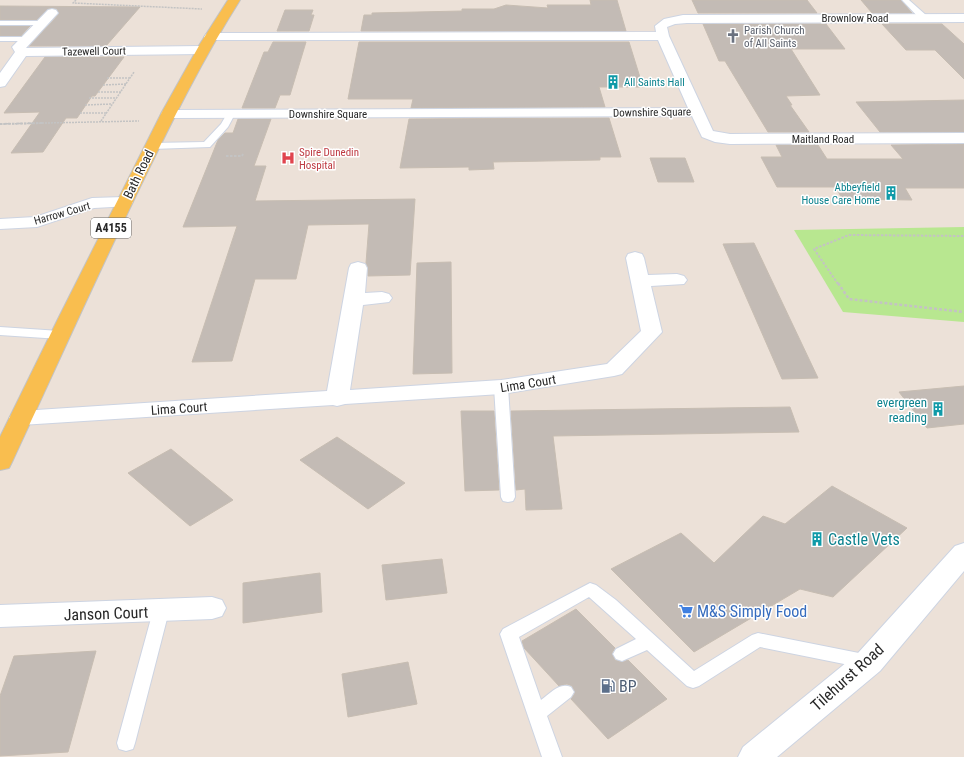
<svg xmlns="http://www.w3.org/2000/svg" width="964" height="757" viewBox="0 0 964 757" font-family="'Roboto Condensed',sans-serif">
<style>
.green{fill:#b8e790}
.building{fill:#c3bbb5;stroke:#c7bdb2}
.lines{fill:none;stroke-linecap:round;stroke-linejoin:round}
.service-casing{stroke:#cdd4e2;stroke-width:2}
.minor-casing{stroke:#cdd4e2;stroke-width:2}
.tertiary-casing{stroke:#cdd4e2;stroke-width:2}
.primary-casing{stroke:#c3c3c3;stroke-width:2}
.path-far2{stroke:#c3c3c3;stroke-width:1.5;stroke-dasharray:2 1;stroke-linecap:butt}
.path-far1{stroke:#c3c3c3;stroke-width:2;stroke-dasharray:2.5 1.5;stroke-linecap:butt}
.path{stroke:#c3c3c3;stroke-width:2.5;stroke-dasharray:3 2;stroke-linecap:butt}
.service{fill:#fff;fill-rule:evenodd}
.minor{fill:#fff;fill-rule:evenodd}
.tertiary{fill:#fff;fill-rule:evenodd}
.primary{fill:#f9be4f;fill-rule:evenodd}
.labels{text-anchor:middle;stroke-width:3;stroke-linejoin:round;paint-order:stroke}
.far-street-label{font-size:11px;fill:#282828;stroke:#fff}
.far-worship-label{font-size:11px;fill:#5b616d;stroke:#fff;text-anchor:start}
.far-culture-label{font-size:11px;fill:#0d838f;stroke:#fff;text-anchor:start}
.far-health-label{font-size:11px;fill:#be3a42;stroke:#fff;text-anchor:start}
.shield{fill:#fff;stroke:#686868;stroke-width:1}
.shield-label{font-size:12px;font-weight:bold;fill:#282828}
.street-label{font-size:13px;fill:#282828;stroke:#fff}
.culture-label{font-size:13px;fill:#0d838f;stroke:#fff;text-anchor:end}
.near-culture-label{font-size:16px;fill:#0d838f;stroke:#fff;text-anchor:start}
.near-shop-label{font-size:16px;fill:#366cbe;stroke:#fff;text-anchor:start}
.near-street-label{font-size:16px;fill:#282828;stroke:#fff}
.near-service-label{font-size:16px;fill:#4e5e75;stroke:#fff;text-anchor:start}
</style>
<rect width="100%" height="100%" fill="#ece1d8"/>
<path class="green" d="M 964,227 L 964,322 L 843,312 L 794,230 Z"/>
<path class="building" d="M 590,0 L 617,0 L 626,31 L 361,31 L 364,15 L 372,15 L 372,13 L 462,11 L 462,9 L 494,9 L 506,5 L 548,8 L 547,5 L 591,5 Z
M 692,0 L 807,0 L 817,13 L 698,13 Z
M 861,0 L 901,0 L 912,13 L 872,13 Z
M 0,6 L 140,7 L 106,46 L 29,46 L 59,14 L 57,9 L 52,8 L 48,9 L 37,20 L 0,20 Z
M 285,10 L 313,10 L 311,15 L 314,15 L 309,31 L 277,31 Z
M 703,24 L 826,24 L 845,49 L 791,49 L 820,95 L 786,96 L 792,105 L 790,105 L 809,132 L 768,132 L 725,61 L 719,61 Z
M 882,24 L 942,24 L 964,44 L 964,79 L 935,50 L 906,50 Z
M 0,26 L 30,26 L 21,36 L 0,36 Z
M 273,42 L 306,42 L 290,95 L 280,95 L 275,108 L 242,108 L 264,52 L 268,52 Z
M 359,42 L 629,42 L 643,87 L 599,87 L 605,107 L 411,108 L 413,99 L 348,99 Z
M 45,57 L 124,57 L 95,96 L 92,96 L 77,118 L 66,118 L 43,152 L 11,153 L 40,112 L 4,113 Z
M 964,100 L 964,132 L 880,132 L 856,102 Z
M 609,118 L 621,157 L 600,157 L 600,160 L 493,162 L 494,169 L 469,170 L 469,167 L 400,168 L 409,119 Z
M 238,119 L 271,119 L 254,166 L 266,166 L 255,201 L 415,199 L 410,275 L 368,276 L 368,268 L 366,263 L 369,224 L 308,225 L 296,279 L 255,279 L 232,361 L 192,362 L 237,226 L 183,227 L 218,140 L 225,133 L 233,133 Z
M 964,144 L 964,188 L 905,188 L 912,200 L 842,199 L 836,187 L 777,187 L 761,157 L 782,157 L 776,145 L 818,145 L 827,159 L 903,159 L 891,145 Z
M 650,158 L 685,158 L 694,182 L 658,182 Z
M 754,243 L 818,378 L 782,379 L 723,244 Z
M 451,262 L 452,373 L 413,374 L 417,263 Z
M 964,386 L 964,424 L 927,428 L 899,392 Z
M 790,407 L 799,432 L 553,436 L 562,509 L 526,510 L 525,489 L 516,490 L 511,411 Z
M 461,411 L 494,411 L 499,490 L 465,491 Z
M 337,437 L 405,483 L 368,509 L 300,460 Z
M 171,449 L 233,500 L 190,526 L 128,473 Z
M 832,486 L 907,528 L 833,597 L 800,589 L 694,652 L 611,569 L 681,533 L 714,563 L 763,516 L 785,524 Z
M 442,559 L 447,593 L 386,600 L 382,565 Z
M 320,573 L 322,612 L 243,623 L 243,583 Z
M 576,609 L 615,648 L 612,653 L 615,660 L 622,662 L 628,660 L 667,699 L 608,739 L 571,699 L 575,693 L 572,686 L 567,684 L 559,686 L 524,648 L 522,641 Z
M 96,651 L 68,752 L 0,756 L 0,696 L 14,656 Z
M 408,662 L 417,704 L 348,717 L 342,674 Z"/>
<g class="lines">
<defs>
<path id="service" d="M 902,0 L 909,0 L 927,16 L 927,20 L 921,20 Z
M 0,21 L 42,21 L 46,23 L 42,25 L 0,25 Z
M 0,37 L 26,37 L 30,39 L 26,41 L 0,41 Z
M 231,111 L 235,114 L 228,127 L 210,147 L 152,149 L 147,146 L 152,143 L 204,142 L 221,124 L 228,112 Z
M 0,327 L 60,331 L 64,332 L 66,335 L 64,338 L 60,339 L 0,335 Z
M 501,383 L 506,384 L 508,387 L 515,497 L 513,501 L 508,502 L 503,501 L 501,497 L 494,387 L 496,384 Z
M 590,583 L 596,585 L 616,600 L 694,671 L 752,635 L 758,633 L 869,655 L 875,657 L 878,662 L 875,667 L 869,669 L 760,647 L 699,686 L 693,688 L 687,686 L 647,650 L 622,661 L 616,659 L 613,654 L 616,649 L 636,639 L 589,597 L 519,637 L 541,700 C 551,693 559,682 571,687 L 574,692 L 571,697 L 547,716 L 562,757 L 542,757 L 500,634 L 503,629 Z
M 161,604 L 167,606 L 169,611 L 135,743 L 133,749 L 126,751 L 119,749 L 117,743 L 153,611 L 155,606 Z"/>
<path id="minor" d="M 52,9 L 56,10 L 58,13 L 26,48 L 203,46 L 208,47 L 209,50 L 208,53 L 203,54 L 26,56 L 5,86 L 0,87 L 0,73 L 15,52 L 12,47 L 48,10 Z
M 964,14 L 964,22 L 687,23 L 675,24 L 667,27 L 669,36 L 713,131 L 730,134 L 964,133 L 964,143 L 730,144 L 715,142 L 702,137 L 692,116 L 168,118 L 163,117 L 161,114 L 163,111 L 168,110 L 688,108 L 658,40 L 206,40 L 204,37 L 206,34 L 210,33 L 656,32 L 655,26 L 664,19 L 683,15 Z
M 124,197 L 130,198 L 133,202 L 130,206 L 94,208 L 37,227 L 0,229 L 0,219 L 35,217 L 92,198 Z
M 635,252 L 642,254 L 644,258 L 648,275 L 677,274 L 684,276 L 687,280 L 684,284 L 651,286 L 662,332 L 622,374 L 614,376 L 501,394 L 345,404 L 337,406 L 333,405 L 21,425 L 13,423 L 9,418 L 13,413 L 21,411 L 327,391 L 349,268 L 351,264 L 358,262 L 365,264 L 367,268 L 365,293 L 382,292 L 389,294 L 392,298 L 389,302 L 363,305 L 350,390 L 501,380 L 607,364 L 641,331 L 626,258 L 628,254 Z
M 212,597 L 222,600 L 226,608 L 222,616 L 212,619 L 0,627 L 0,605 Z"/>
<path id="tertiary" d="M 964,543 L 964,571 L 880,671 L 777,757 L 738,757 L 743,747 L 858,653 L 955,546 Z"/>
<path id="primary" d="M 228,0 L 240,0 C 202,60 171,123 140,187 C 96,278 55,370 12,462 L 9,468 L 0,470 L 0,437 L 57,321 L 162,112 L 200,44 Z"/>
</defs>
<use href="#service" class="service-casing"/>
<use href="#minor" class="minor-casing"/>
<use href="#tertiary" class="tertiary-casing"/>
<use href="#primary" class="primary-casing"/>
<path class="path-far2" d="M 76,0 L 73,3 L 202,9
M 107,78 L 130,78
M 103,85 L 126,84
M 98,92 L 121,92
M 89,98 L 117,98
M 85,105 L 112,104
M 80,113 L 106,113
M 101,121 L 134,72
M 0,124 L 139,121"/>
<path class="path-far1" d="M 0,124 L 44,123
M 226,156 L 242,156 L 243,154
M 838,284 L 814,249 L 849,235 L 964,236"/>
<path class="path" d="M 838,283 L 849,299 L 964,312"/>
<use href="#service" class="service"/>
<use href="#minor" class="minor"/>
<use href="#tertiary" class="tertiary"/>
<use href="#primary" class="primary"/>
</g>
<defs>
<symbol id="church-bare" viewBox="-9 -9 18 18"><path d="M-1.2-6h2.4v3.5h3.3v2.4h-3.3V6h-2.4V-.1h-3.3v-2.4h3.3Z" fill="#6b7280" stroke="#fff" stroke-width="2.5" paint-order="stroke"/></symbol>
<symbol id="building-bare" viewBox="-9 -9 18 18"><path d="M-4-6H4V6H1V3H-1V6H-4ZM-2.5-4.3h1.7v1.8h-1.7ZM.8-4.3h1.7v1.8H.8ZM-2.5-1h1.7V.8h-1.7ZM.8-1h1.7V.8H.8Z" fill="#0f9aa8" stroke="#fff" stroke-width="2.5" paint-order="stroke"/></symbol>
<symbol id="hospital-bare" viewBox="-9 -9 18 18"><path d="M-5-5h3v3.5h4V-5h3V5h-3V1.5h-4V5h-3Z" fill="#e0444e" stroke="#fff" stroke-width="2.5" paint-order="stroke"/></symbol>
<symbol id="supermarket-bare" viewBox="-9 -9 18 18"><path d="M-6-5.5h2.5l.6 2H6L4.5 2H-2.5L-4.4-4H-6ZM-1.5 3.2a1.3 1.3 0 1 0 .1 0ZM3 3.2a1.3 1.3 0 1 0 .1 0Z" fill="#3f7fe0" stroke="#fff" stroke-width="2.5" paint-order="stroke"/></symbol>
<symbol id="fuel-bare" viewBox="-9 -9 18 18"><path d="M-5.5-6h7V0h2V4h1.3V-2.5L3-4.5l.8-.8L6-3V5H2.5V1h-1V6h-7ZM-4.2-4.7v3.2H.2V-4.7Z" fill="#5c6f8a" stroke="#fff" stroke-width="2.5" paint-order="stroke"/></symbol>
</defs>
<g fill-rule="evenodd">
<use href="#church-bare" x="723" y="26" width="20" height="20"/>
<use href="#building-bare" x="603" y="72" width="20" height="20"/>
<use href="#hospital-bare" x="278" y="148" width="20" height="20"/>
<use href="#building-bare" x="881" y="183" width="20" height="20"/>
<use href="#building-bare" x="928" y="399" width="20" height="20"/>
<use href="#building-bare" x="807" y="529" width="20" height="20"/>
<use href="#supermarket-bare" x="676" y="601" width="20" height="20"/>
<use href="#fuel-bare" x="598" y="676" width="20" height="20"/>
</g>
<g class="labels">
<g class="far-street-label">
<text x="855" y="22">Brownlow Road</text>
<text transform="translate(94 51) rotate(-1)" y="4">Tazewell Court</text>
<text transform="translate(652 112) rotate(-1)" y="4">Downshire Square</text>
<text x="328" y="118">Downshire Square</text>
<text x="823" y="143">Maitland Road</text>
<text transform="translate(62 213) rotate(-16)" y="4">Harrow Court</text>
</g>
<g class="far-worship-label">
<text x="744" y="34">Parish Church<tspan x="744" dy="13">of All Saints</tspan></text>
</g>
<g class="far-culture-label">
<text x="624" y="86">All Saints Hall</text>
<text x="880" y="191" text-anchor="end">Abbeyfield<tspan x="880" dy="13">House Care Home</tspan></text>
</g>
<g class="far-health-label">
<text x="299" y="156">Spire Dunedin<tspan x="299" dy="13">Hospital</tspan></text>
</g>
<rect class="shield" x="91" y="218" width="40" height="20" rx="3"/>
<g class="shield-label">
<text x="111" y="232">A4155</text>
</g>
<g class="street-label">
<text transform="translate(138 174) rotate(-64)" y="5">Bath Road</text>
<text transform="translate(528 383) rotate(-9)" y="5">Lima Court</text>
<text transform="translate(179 408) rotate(-4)" y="5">Lima Court</text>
</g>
<g class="culture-label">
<text x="927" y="407">evergreen<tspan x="927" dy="15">reading</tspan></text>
</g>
<g class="near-culture-label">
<text x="828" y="545">Castle Vets</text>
</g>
<g class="near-shop-label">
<text x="697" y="617">M&amp;S Simply Food</text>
</g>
<g class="near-street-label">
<text transform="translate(106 613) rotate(-2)" y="6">Janson Court</text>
<text transform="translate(847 677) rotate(-42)" y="6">Tilehurst Road</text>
</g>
<g class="near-service-label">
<text x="619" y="692">BP</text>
</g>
</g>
</svg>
